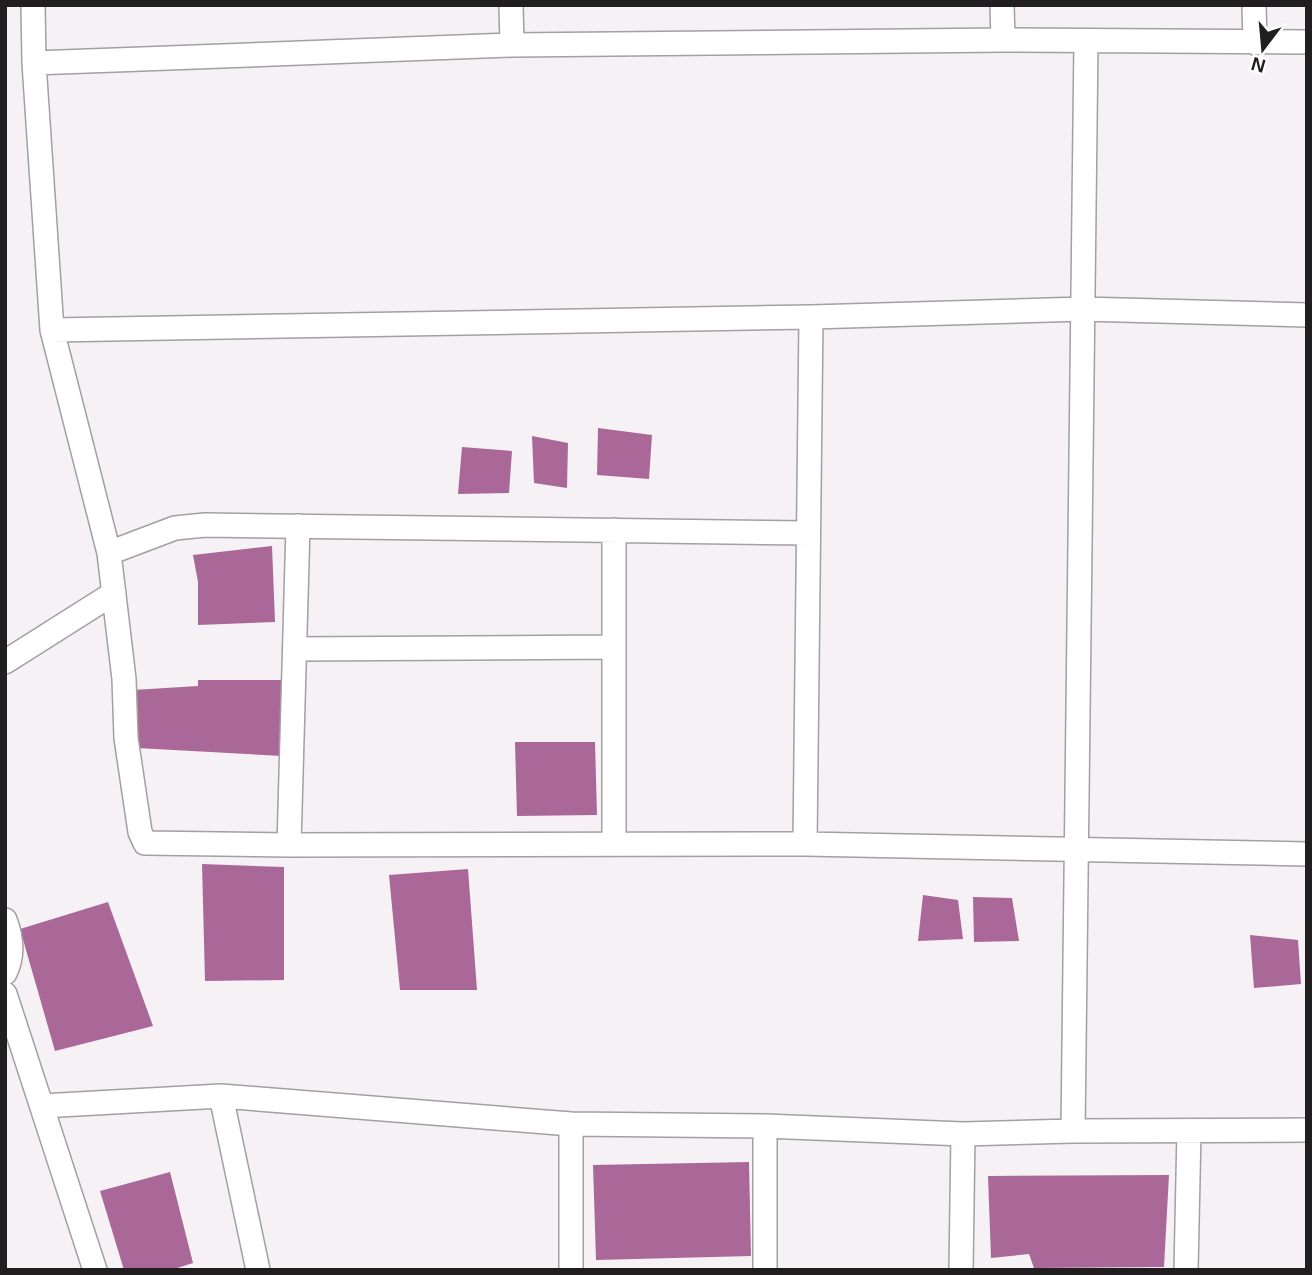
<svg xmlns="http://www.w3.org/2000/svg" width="1312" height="1275" viewBox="0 0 1312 1275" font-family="Arial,sans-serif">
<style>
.building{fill:#aa6899}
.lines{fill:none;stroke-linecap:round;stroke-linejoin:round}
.minor-casing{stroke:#a39fa2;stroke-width:26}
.minor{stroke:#fff;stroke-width:23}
</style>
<rect width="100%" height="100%" fill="#f6f1f4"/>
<path class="building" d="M 598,428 L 652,435 L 649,479 L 597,475 Z
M 532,436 L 568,443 L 567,488 L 534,483 Z
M 462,447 L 512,451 L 509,493 L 458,494 Z
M 272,546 L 275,622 L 198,625 L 198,582 L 193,555 Z
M 198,680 L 282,680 L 283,756 L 137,748 L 133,690 L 198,686 Z
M 515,742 L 595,742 L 597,815 L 517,816 Z
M 202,864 L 284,867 L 284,980 L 205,981 Z
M 468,869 L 477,990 L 400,990 L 389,875 Z
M 923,895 L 958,900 L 963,939 L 918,941 Z
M 973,897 L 1012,898 L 1019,941 L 974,942 Z
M 108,902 L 153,1026 L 55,1051 L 20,929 Z
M 1250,935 L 1298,940 L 1301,984 L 1254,988 Z
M 749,1162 L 751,1256 L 596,1260 L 593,1165 Z
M 170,1172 L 193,1263 L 171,1270 L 124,1270 L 100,1191 Z
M 1169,1175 L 1164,1267 L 1034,1268 L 1029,1254 L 991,1258 L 988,1176 Z"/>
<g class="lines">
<defs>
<path id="minor" d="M 33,5 L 34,63 L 52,330 L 109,553 L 124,679 L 126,738 L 140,832 L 145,843 L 289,845 L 805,844 L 1307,854
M 511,5 L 512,45
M 1002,5 L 1003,40
M 1254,5 L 1255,43
M 34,63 L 512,45 L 1003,40 L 1307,42
M 52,330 L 811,317 L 1083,309 L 1307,315
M 614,530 L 614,844
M 109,553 L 175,528 L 205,525 L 808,533
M 295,649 L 614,647
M 5,662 L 114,593
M 805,844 L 811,317
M 289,845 L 298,526
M 5,920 C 12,938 14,955 5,973
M 5,994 L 95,1270
M 221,1096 L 258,1270
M 42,1106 L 221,1096 L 571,1124 L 765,1126 L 963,1134 L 1073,1131 L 1307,1130
M 571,1124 L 571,1270
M 1073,1131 L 1086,41
M 765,1270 L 765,1126
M 961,1270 L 963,1134
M 1186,1270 L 1189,1131"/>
</defs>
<use href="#minor" class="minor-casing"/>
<use href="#minor" class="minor"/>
</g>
<rect width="1312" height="1275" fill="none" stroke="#201e1f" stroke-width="14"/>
<g transform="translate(1263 49) rotate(196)" stroke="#ffffff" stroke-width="5" paint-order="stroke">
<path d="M0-5L12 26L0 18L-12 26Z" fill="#201e1f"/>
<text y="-10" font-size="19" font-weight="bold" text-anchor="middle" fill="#201e1f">N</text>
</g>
</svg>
